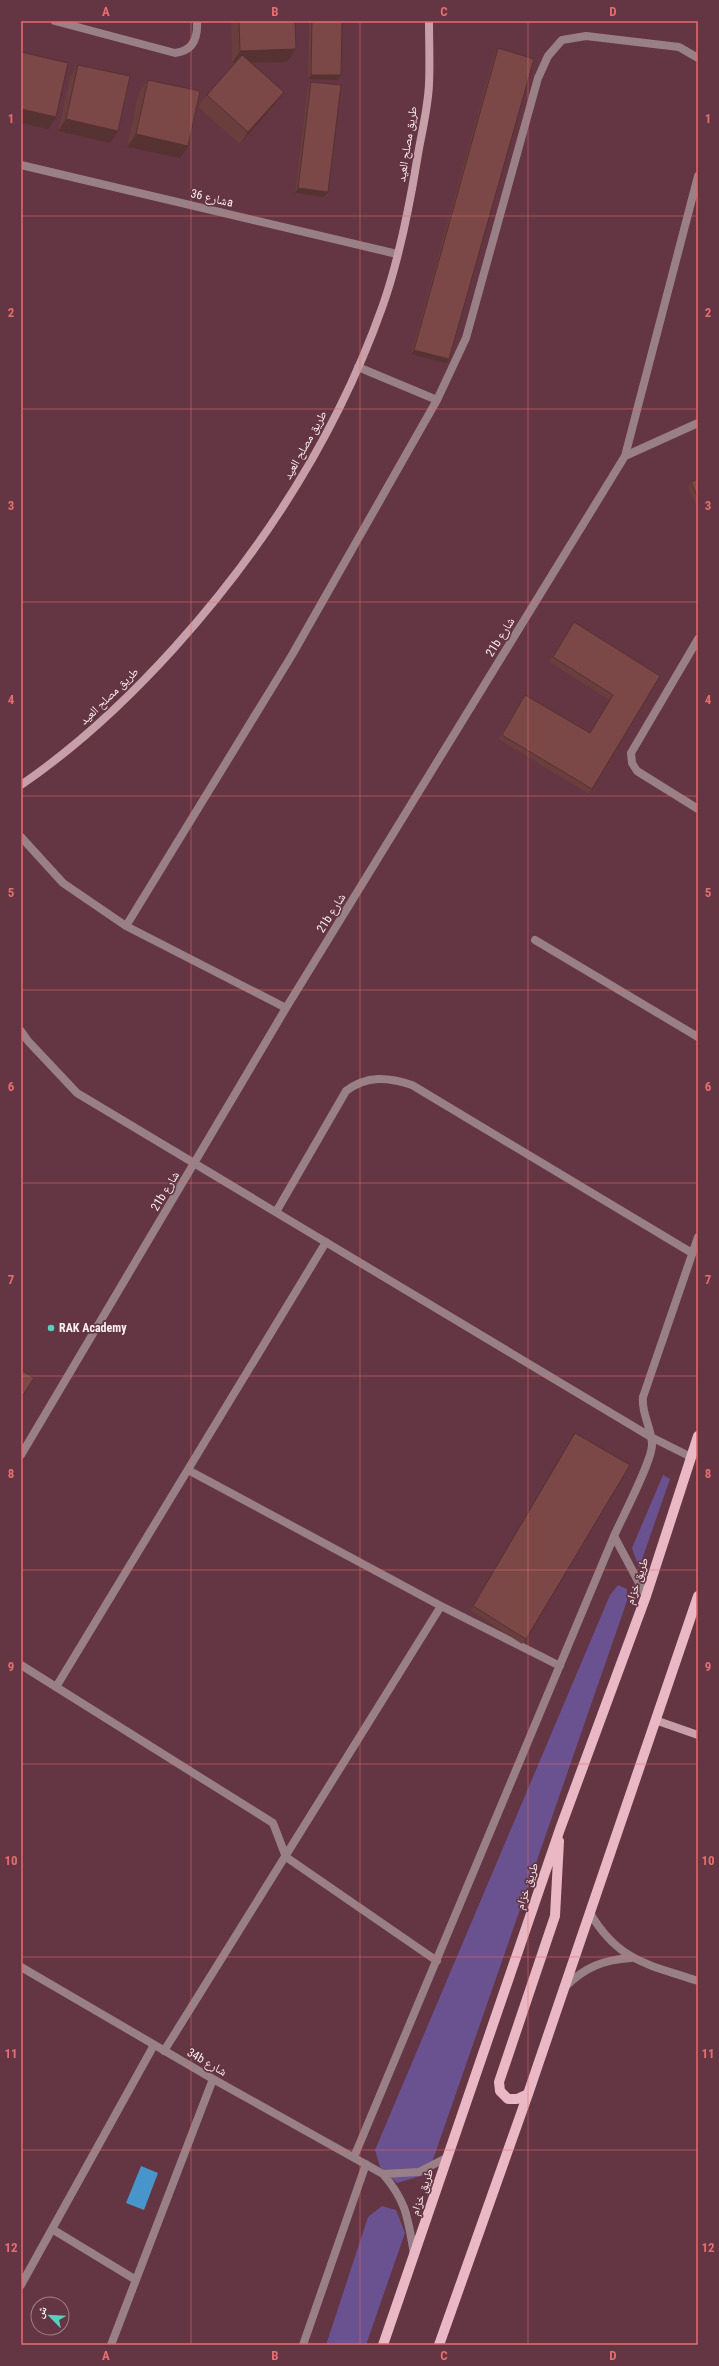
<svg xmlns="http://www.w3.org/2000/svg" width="719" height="2366" viewBox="0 0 719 2366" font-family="'Roboto Condensed','Noto Naskh Arabic',sans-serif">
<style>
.green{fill:#6a518f}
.water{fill:#4795ca}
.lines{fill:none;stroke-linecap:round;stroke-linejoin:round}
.lane{stroke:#998086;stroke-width:8}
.street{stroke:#998086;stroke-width:8}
.secondary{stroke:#c79fa9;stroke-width:8}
.primary{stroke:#eab8c5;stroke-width:10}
.wall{fill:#6a3e3d}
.shaded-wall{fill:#563232}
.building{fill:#7b4847;stroke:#563232}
.grid{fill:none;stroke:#e46e6f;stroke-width:1;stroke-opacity:0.55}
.poi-dot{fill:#5bcebc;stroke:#643543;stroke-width:1.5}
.labels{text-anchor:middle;stroke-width:3.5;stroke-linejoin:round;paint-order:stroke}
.street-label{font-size:12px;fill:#fdf1f4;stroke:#643543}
.poi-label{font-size:12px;font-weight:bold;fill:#fdf1f4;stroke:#643543;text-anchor:start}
.neatline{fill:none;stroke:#e46e6f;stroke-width:1.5}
.grid-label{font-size:13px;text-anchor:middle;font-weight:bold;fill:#e46e6f}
</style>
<rect width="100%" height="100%" fill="#643543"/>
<path class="green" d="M 663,1475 L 670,1479 L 639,1568 L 632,1548 Z
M 618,1585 L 627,1589 L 627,1601 L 428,2174 L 397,2183 L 380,2167 L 375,2150 L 610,1595 Z
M 382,2206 L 396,2210 L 405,2233 L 366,2345 L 326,2345 L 368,2217 Z"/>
<path class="water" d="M 141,2166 L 158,2173 L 144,2210 L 126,2203 Z"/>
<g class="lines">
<path class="lane" d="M 55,21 L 175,53 C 193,51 198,38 197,21
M 21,165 L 397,254"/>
<path class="street" d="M 358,367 L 437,400
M 625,456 L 698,176
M 698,639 L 631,753 L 632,763 L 637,771 L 698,809
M 21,837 L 63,883 L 126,926 L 286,1008
M 126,926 L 292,655 L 437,400 L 466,338 L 538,78 L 548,56 L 562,40 L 586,36 L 679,47 L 698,58
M 535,940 L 698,1037
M 21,1031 L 28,1041 L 77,1093 L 651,1437 L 691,1457
M 276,1212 L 346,1091 C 367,1075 388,1077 412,1085 L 692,1253
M 21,1455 L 286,1008 L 625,456 L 698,423
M 188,1470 L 441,1606 L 560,1666
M 614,1536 L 646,1596
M 21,1665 L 273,1823 L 286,1857 L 437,1961
M 56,1687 L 326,1242
M 590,1913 C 619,1962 648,1964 698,1981
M 21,1967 L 213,2079 L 383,2174 C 407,2202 408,2219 414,2254
M 565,1987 C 585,1967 603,1960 631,1958
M 164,2051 L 441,1606
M 354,2157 L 614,1536 C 622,1518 652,1461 652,1445 C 652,1428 641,1414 643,1397 L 698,1237
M 383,2174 L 419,2172 L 448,2157
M 52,2229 L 136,2280
M 21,2285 L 154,2045
M 111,2345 L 213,2079
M 303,2345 L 366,2164"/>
<path class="secondary" d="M 21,785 C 78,746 129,698 175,647 C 265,547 338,432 383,305 C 399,259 409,209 417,160 C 421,135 428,109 429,84 C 430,63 429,42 429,21
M 655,1720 L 698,1735"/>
<path class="primary" d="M 528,2094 L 517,2099 L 508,2099 L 500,2091 L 499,2082 L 555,1916 L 559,1841
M 383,2345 L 560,1829 L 646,1596 L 698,1436
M 439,2345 L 528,2094 L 698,1596"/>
</g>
<path class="wall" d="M 231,21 L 295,21 L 296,49 L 287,62 L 250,62 L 275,104 L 240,144 L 198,107 L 207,95 L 235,63 L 232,63 Z
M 309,21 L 342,21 L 341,75 L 338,80 L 308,79 Z
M 498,48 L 449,359 L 446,363 L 411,354 L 495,52 Z
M 78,65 L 110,143 L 58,131 L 70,77 Z
M 148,80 L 188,146 L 180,158 L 127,147 L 139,92 Z
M 311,82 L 324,197 L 295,193 L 308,86 Z
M 698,479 L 698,510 L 688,487 L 691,482 Z
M 574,622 L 660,676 L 589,794 L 498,739 L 525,695 L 590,733 L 610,700 L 549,662 Z
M 575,1433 L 526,1639 L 522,1644 L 470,1610 Z"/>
<path class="shaded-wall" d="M 296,49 L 287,62 L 232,63 L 240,51 Z
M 311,75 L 341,75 L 338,80 L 308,79 Z
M 284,92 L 275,104 L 240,144 L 248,132 Z
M 21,109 L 56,117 L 48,129 L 21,123 Z
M 66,119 L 118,131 L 110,143 L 58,131 Z
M 136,134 L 188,146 L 180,158 L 127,147 Z
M 298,188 L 328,192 L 324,197 L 295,193 Z
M 414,350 L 449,359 L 446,363 L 411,354 Z"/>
<path class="building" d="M 239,21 L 295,21 L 296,49 L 240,51 Z
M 312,21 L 342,21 L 341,75 L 311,75 Z
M 498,48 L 534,59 L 449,359 L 414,350 Z
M 21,52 L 68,63 L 56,117 L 21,109 Z
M 242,55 L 284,92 L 248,132 L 207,95 Z
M 78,65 L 130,76 L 118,131 L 66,119 Z
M 148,80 L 200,91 L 188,146 L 136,134 Z
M 311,82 L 341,85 L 328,192 L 298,188 Z
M 698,479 L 698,498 L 691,482 Z
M 574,622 L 660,676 L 592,789 L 502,735 L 525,695 L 590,733 L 613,695 L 553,657 Z
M 21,1370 L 34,1378 L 21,1398 Z
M 575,1433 L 630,1465 L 526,1639 L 473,1606 Z"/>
<path class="grid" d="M 191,21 L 191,2345M 360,21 L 360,2345M 528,21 L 528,2345M 21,216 L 698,216M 21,409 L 698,409M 21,602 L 698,602M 21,796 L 698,796M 21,990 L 698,990M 21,1183 L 698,1183M 21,1376 L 698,1376M 21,1570 L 698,1570M 21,1764 L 698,1764M 21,1957 L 698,1957M 21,2150 L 698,2150"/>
<circle class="poi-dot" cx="51" cy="1328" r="4"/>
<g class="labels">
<g class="street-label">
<text transform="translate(407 144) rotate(-81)" y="4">طريق مصلح العيد</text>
<text transform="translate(212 198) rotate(13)" y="4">شارع 36a</text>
<text transform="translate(305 445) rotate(-61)" y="4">طريق مصلح العيد</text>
<text transform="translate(500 637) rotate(-58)" y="4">21b شارع</text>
<text transform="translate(109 696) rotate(-44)" y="4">طريق مصلح العيد</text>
<text transform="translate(331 913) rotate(-58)" y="4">21b شارع</text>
<text transform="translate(165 1191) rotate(-59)" y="4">21b شارع</text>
<text transform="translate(637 1581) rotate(-71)" y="4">طريق خزام</text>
<text transform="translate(527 1886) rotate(-71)" y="4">طريق خزام</text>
<text transform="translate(207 2062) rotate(30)" y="4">34b شارع</text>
<text transform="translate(422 2192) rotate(-71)" y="4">طريق خزام</text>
</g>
<g class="poi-label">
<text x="59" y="1332">RAK Academy</text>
</g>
</g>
<rect width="719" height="2366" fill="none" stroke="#643543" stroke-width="44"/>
<g transform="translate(50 2316) rotate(294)"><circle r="19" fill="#643543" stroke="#a1808a"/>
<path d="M0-3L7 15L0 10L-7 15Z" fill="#5bcebc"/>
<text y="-6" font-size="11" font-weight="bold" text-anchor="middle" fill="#fdf1f4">ش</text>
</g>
<rect x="22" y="22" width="675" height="2322" class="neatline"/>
<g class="grid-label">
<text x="106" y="16">A</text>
<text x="275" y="16">B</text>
<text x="444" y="16">C</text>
<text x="613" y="16">D</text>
<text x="11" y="123">1</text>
<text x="708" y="123">1</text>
<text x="11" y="317">2</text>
<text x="708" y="317">2</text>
<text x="11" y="510">3</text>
<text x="708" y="510">3</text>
<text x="11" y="704">4</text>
<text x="708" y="704">4</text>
<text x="11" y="897">5</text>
<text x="708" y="897">5</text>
<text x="11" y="1091">6</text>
<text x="708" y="1091">6</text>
<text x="11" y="1284">7</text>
<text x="708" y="1284">7</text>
<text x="11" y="1478">8</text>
<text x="708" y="1478">8</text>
<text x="11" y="1671">9</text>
<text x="708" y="1671">9</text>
<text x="11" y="1865">10</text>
<text x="708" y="1865">10</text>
<text x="11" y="2058">11</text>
<text x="708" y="2058">11</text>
<text x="11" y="2252">12</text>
<text x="708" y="2252">12</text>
<text x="106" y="2360">A</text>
<text x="275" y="2360">B</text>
<text x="444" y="2360">C</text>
<text x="613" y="2360">D</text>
</g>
</svg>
